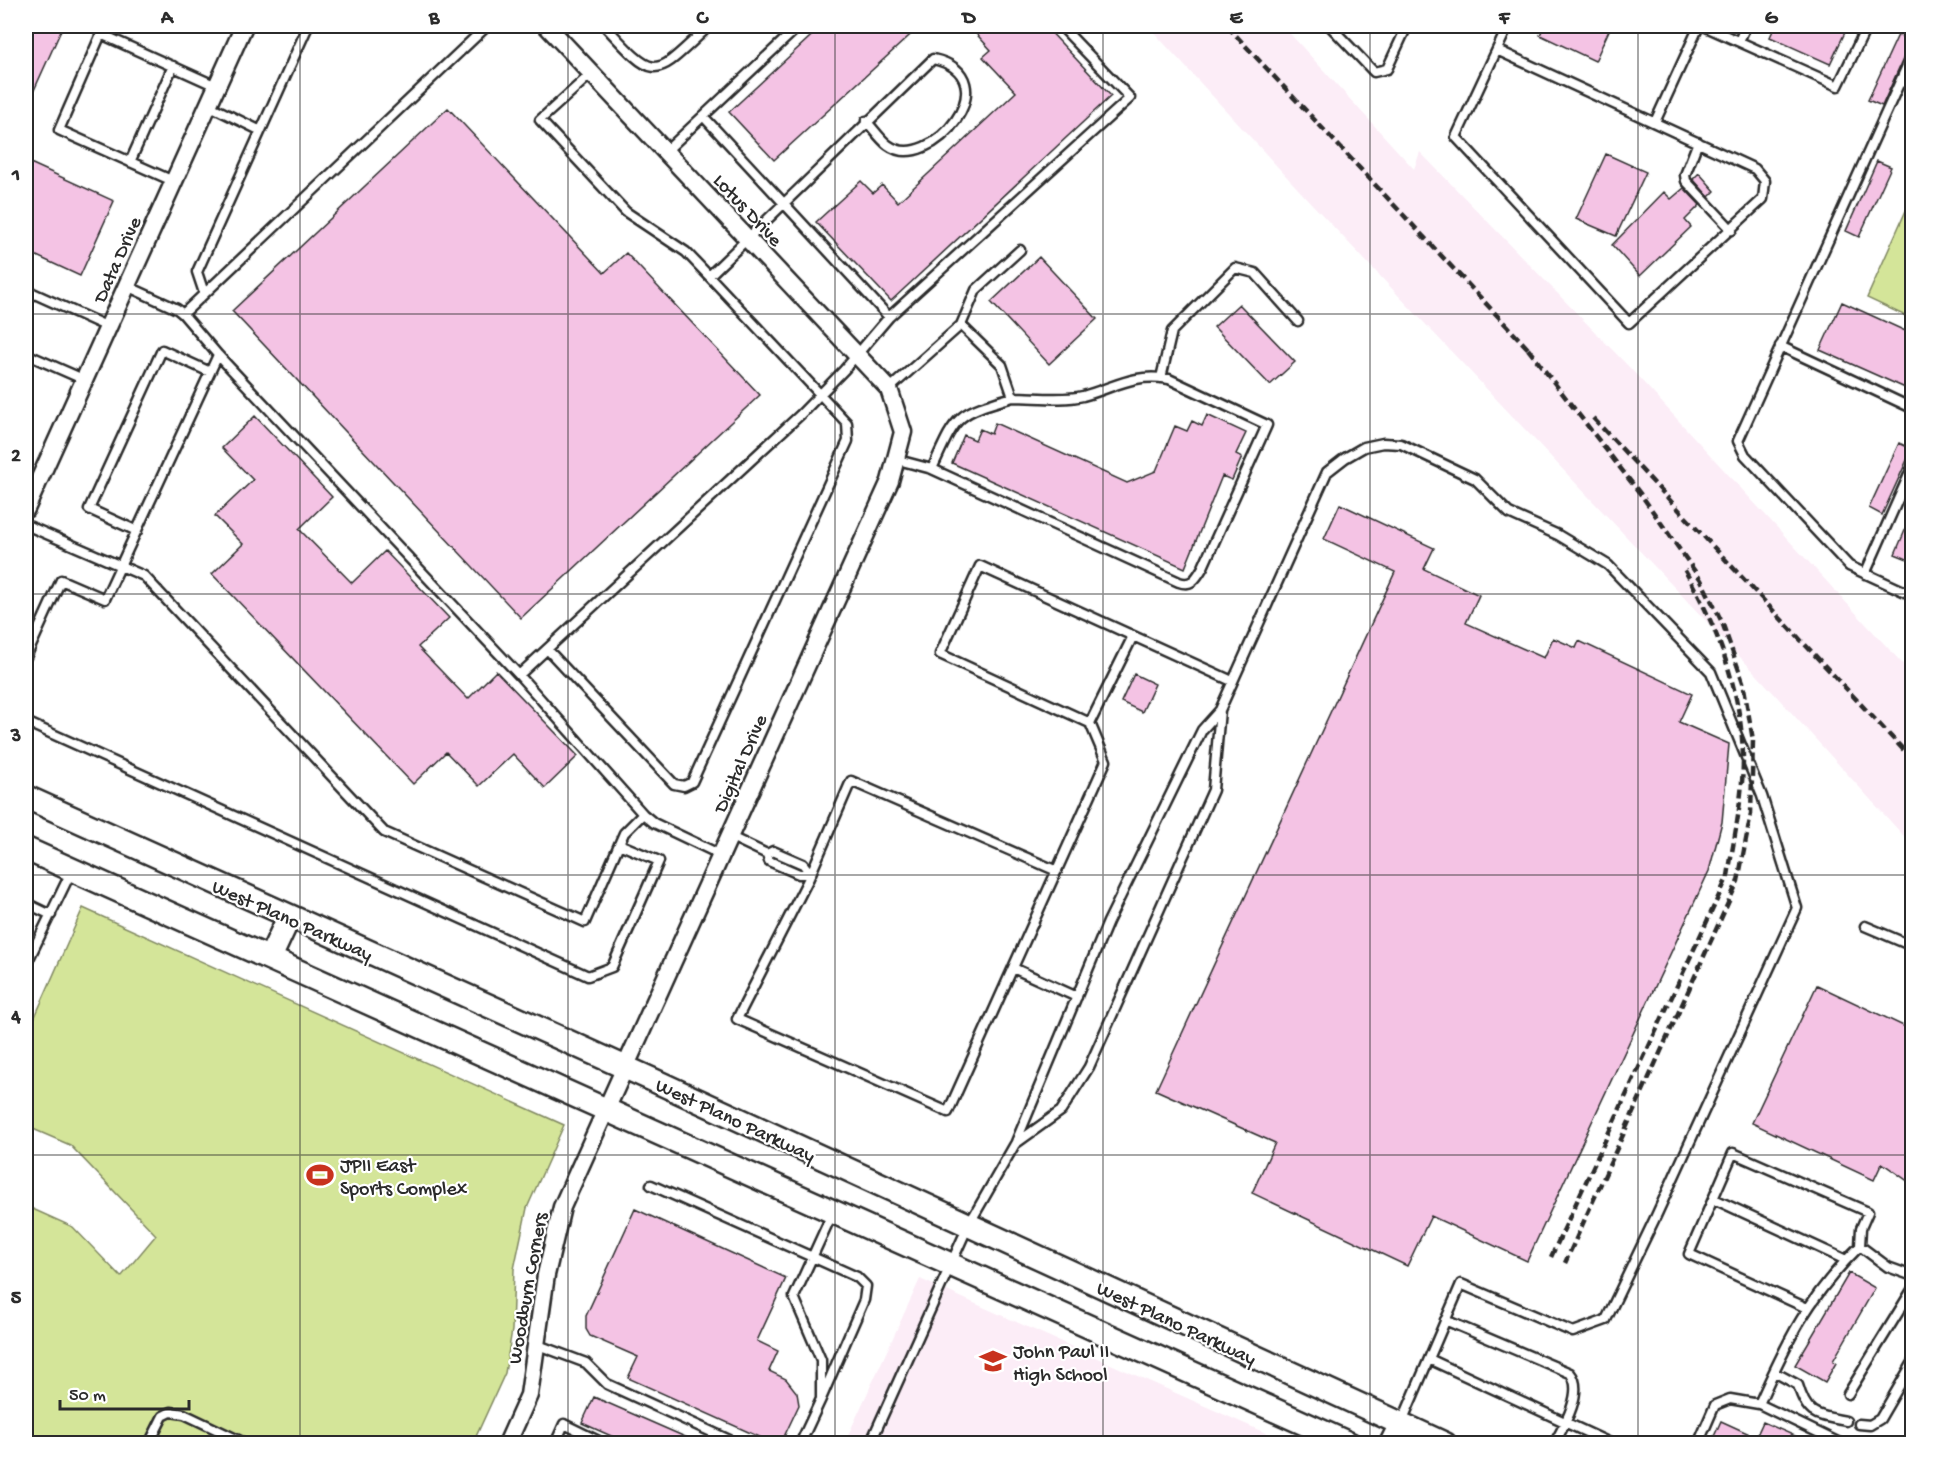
<svg xmlns="http://www.w3.org/2000/svg" width="1938" height="1469" viewBox="0 0 1938 1469" font-family="'Gochi Hand',sans-serif">
<style>
.built{fill:#fcedf7}
.green{fill:#d4e599;stroke:#808862;stroke-width:1.5}
.building{fill:#f4c3e4;stroke:#2b2b2b;stroke-width:1.5}
.lines{fill:none;stroke-linecap:round;stroke-linejoin:round}
.lane-casing{stroke:#2b2b2b;stroke-width:13}
.street-casing{stroke:#2b2b2b;stroke-width:21}
.secondary-casing{stroke:#2b2b2b;stroke-width:27}
.lane{stroke:#fff;stroke-width:8}
.street{stroke:#fff;stroke-width:16}
.secondary{stroke:#fff;stroke-width:22}
.rail{stroke:#2b2b2b;stroke-width:4.5;stroke-dasharray:9 4.5;stroke-linecap:butt}
.grid{fill:none;stroke:#2b2b2b;stroke-width:1.5;stroke-opacity:0.55}
.labels{text-anchor:middle;stroke-width:4.5;stroke-linejoin:round;paint-order:stroke}
.street-label{font-size:20px;fill:#2b2b2b;stroke:#fff}
.poi-label{font-size:20px;fill:#2b2b2b;stroke:#fff;text-anchor:start}
.neatline{fill:none;stroke:#2b2b2b;stroke-width:2}
.grid-label{font-size:20px;text-anchor:middle;font-weight:bold;fill:#2b2b2b}
</style>
<rect width="100%" height="100%" fill="#fff"/>
<filter id="ink" filterUnits="userSpaceOnUse"><feTurbulence type="fractalNoise" baseFrequency=".0167" numOctaves="2"/><feDisplacementMap in="SourceGraphic" scale="12" xChannelSelector="R" yChannelSelector="G"/><feConvolveMatrix kernelMatrix="1 2 1 2 8 2 1 2 1" color-interpolation-filters="sRGB"/></filter>
<g filter="url(#ink)">
<path class="built" d="M 1148,26 L 1283,26 L 1414,169 L 1420,152 L 1630,368 L 1912,674 L 1912,845 L 1758,676 L 1311,203 Z
M 920,1279 L 1288,1443 L 844,1444 Z"/>
<path class="green" d="M 1912,197 L 1912,319 L 1867,298 Z
M 83,908 L 564,1125 L 527,1208 L 514,1269 L 512,1330 L 505,1373 L 473,1443 L 26,1443 L 26,1206 L 73,1227 L 121,1277 L 156,1235 L 70,1145 L 26,1126 L 26,1037 Z"/>
<path class="building" d="M 26,26 L 63,26 L 26,108 Z
M 822,26 L 920,26 L 774,160 L 729,112 Z
M 969,26 L 1045,26 L 1111,96 L 891,301 L 816,222 L 861,181 L 873,193 L 882,185 L 898,202 L 1016,92 L 983,57 L 991,50 Z
M 1544,26 L 1611,26 L 1595,61 L 1540,35 Z
M 1775,26 L 1848,26 L 1830,64 L 1770,37 Z
M 1898,35 L 1911,41 L 1882,106 L 1868,100 Z
M 448,108 L 604,273 L 626,253 L 760,395 L 521,618 L 232,311 Z
M 1606,154 L 1646,172 L 1616,236 L 1576,219 Z
M 26,161 L 114,201 L 80,276 L 26,251 Z
M 1877,161 L 1891,167 L 1859,237 L 1846,231 Z
M 1699,173 L 1715,191 L 1709,197 L 1693,179 Z
M 1684,188 L 1700,205 L 1685,220 L 1691,227 L 1640,276 L 1612,245 L 1664,192 L 1671,199 Z
M 1039,257 L 1097,319 L 1049,364 L 991,302 Z
M 1842,302 L 1912,334 L 1912,391 L 1820,350 Z
M 1239,304 L 1295,362 L 1270,385 L 1214,327 Z
M 1207,415 L 1246,433 L 1236,454 L 1242,457 L 1232,480 L 1222,476 L 1185,568 L 952,463 L 964,435 L 975,440 L 980,429 L 991,434 L 995,423 L 1127,483 L 1156,471 L 1175,426 L 1187,431 L 1192,421 L 1202,426 Z
M 255,416 L 332,497 L 299,529 L 352,583 L 385,551 L 449,618 L 418,647 L 468,699 L 496,671 L 578,756 L 545,788 L 513,754 L 479,786 L 446,752 L 413,784 L 212,574 L 243,544 L 215,516 L 253,480 L 222,448 Z
M 1899,443 L 1912,449 L 1882,515 L 1869,508 Z
M 1340,504 L 1434,548 L 1424,569 L 1479,595 L 1466,623 L 1544,658 L 1553,638 L 1576,648 L 1579,641 L 1692,694 L 1679,722 L 1729,744 L 1722,822 L 1709,871 L 1527,1261 L 1431,1216 L 1407,1266 L 1252,1193 L 1275,1143 L 1156,1090 L 1395,572 L 1324,539 Z
M 1912,514 L 1912,561 L 1895,554 Z
M 1134,674 L 1155,684 L 1142,712 L 1121,702 Z
M 1817,985 L 1912,1030 L 1912,1184 L 1882,1163 L 1874,1180 L 1752,1123 Z
M 635,1209 L 786,1278 L 757,1341 L 778,1351 L 769,1371 L 786,1379 L 797,1393 L 799,1405 L 781,1443 L 773,1443 L 628,1378 L 638,1357 L 590,1336 L 586,1329 L 586,1316 Z
M 1849,1273 L 1875,1288 L 1833,1361 L 1836,1363 L 1825,1382 L 1795,1365 Z
M 594,1397 L 699,1443 L 627,1443 L 582,1423 Z
M 1721,1421 L 1756,1437 L 1763,1422 L 1811,1443 L 1711,1443 Z"/>
<g class="lines">
<defs>
<path id="lane" d="M 605,26 C 658,83 653,78 709,26
M 1330,26 L 1374,72 L 1387,69 L 1407,26
M 1704,26 L 1838,86 L 1867,26
M 1739,41 L 1746,26
M 1497,50 L 1755,169 L 1765,181 L 1763,199 L 1629,323 L 1456,137 L 1508,26
M 1912,55 L 1738,441 L 1745,455 L 1849,566 L 1912,595
M 1901,81 L 1912,86
M 208,105 L 259,130
M 703,116 L 889,317 L 1130,98 L 1061,26
M 1655,122 L 1699,26
M 1698,142 L 1685,175 L 1686,181 L 1732,230
M 665,152 L 799,26
M 130,162 L 173,66
M 173,181 L 59,130 L 101,34 L 216,86
M 709,276 L 933,59 C 1012,76 930,176 888,145 C 880,139 873,128 866,121
M 127,286 L 177,309 L 183,314 L 218,355 L 519,675
M 26,290 L 108,327
M 204,293 L 197,272 L 308,26
M 183,314 L 487,26
M 1780,346 L 1912,408
M 26,354 L 85,380
M 1161,378 L 1172,331 L 1235,268 L 1255,273 L 1298,321
M 889,389 L 961,325 L 976,290 L 1020,250
M 898,460 L 932,469 C 957,414 955,414 1013,397 L 1002,365 L 961,325
M 932,469 L 1179,582 C 1192,587 1197,577 1203,567 L 1267,425 L 1169,379 C 1132,373 1116,387 1083,396 C 1062,401 1036,397 1013,397
M 26,525 L 144,576 L 384,832 L 585,922 L 624,833 L 643,814
M 137,531 L 89,509 L 162,350 L 210,372
M 1865,574 L 1912,468
M 1133,636 L 1090,723 L 940,654 L 980,566 L 1232,681
M 547,649 L 674,784 L 684,786 L 692,782 L 848,441 L 847,423 L 709,276 L 686,252 L 626,212 L 540,120 L 592,73
M 26,657 L 61,580 L 105,599 L 218,355
M 26,722 L 588,976 L 612,967 L 659,861 L 619,844
M 729,836 L 767,854
M 773,851 L 803,864 L 811,874 L 799,874 L 769,861 L 767,854 Z
M 721,855 L 654,823 L 643,814 L 519,675 L 800,415 L 844,370 L 889,317
M 1057,871 L 851,781 L 809,878 L 737,1019 L 948,1112 C 1001,995 1053,878 1106,761 L 1090,723
M 26,903 L 51,915
M 1865,926 L 1912,946
M 26,965 L 72,870
M 1013,968 L 1077,997
M 1016,1142 L 1108,922 L 1202,730 L 1220,710
M 651,1185 L 857,1277 L 866,1286 L 864,1300 L 821,1399
M 1714,1199 L 1846,1260
M 1807,1308 L 1689,1254 L 1733,1153 L 1868,1212 L 1861,1228 L 1860,1246
M 1445,1320 L 1570,1373 C 1585,1390 1564,1426 1554,1444
M 538,1345 L 586,1363 L 607,1384 L 738,1444
M 1429,1359 L 1612,1444
M 1774,1372 L 1798,1385 C 1807,1416 1816,1415 1846,1421
M 1848,1394 L 1912,1290
M 1859,1424 L 1870,1425 L 1880,1419 L 1912,1364
M 873,1438 L 885,1444
M 149,1444 L 163,1416 L 171,1412 L 184,1414 L 247,1444
M 555,1444 L 564,1424 L 605,1444
M 800,1444 L 821,1399 L 821,1360 L 794,1297 L 832,1214
M 870,1444 L 968,1226 L 1015,1144 L 1061,1111 L 1089,1067 L 1213,790 L 1220,710 L 1327,472 L 1345,458 L 1364,447 L 1383,443 L 1401,444 L 1475,479 L 1509,513 L 1558,535 L 1608,565 L 1711,672 L 1762,796 L 1797,908 L 1656,1216 L 1606,1320 L 1573,1332 L 1461,1284 L 1401,1424
M 1698,1444 L 1715,1405 L 1730,1399 L 1759,1404
M 1842,1444 L 1759,1404 C 1788,1339 1808,1297 1860,1246 L 1888,1267 L 1910,1275"/>
<path id="street" d="M 26,509 L 244,26
M 507,1444 L 529,1395 L 546,1275 L 562,1207 L 890,481 L 903,432 L 889,389 L 547,26"/>
<path id="secondary" d="M 26,797 L 651,1079 L 1445,1444
M 26,849 L 1350,1444
M 270,958 L 289,917
M 1391,1444 L 1401,1424"/>
</defs>
<use href="#lane" class="lane-casing"/>
<use href="#street" class="street-casing"/>
<use href="#secondary" class="secondary-casing"/>
<use href="#lane" class="lane"/>
<use href="#street" class="street"/>
<use href="#secondary" class="secondary"/>
<path class="rail" d="M 1227,26 L 1534,355
M 1528,349 L 1642,496 L 1701,580 L 1722,622 L 1743,682 L 1753,740 L 1751,814 L 1738,881 L 1565,1263
M 1593,418 L 1912,759
M 1551,1257 L 1728,876 C 1734,838 1743,798 1743,758 C 1742,691 1717,626 1684,569"/>
</g>
</g>
<path class="grid" d="M 300,26 L 300,1444M 568,26 L 568,1444M 835,26 L 835,1444M 1103,26 L 1103,1444M 1370,26 L 1370,1444M 1638,26 L 1638,1444M 26,314 L 1912,314M 26,594 L 1912,594M 26,875 L 1912,875M 26,1155 L 1912,1155"/>
<defs>
<symbol id="stadium-bare" viewBox="-9 -9 18 18"><path d="M0-5a6.5 5 0 1 0 0 10a6.5 5 0 1 0 0-10ZM-3.5-1.8h7v3.6h-7Z" fill="#c8321e" stroke="#fff" stroke-width="2.5" paint-order="stroke"/></symbol>
<symbol id="school-bare" viewBox="-9 -9 18 18"><path d="M0-5L7-2L0 1L-7-2ZM-4 1L0 2.5L4 1V4Q0 6-4 4Z" fill="#c8321e" stroke="#fff" stroke-width="2.5" paint-order="stroke"/></symbol>
</defs>
<g fill-rule="evenodd">
<use href="#stadium-bare" x="301" y="1156" width="38" height="38"/>
<use href="#school-bare" x="974" y="1342" width="38" height="38"/>
</g>
<g class="labels">
<g class="street-label">
<text transform="translate(749 209) rotate(47)" y="7">Lotus Drive</text>
<text transform="translate(116 259) rotate(-66)" y="7">Data Drive</text>
<text transform="translate(739 763) rotate(-66)" y="7">Digital Drive</text>
<text transform="translate(293 919) rotate(24)" y="7">West Plano Parkway</text>
<text transform="translate(736 1119) rotate(25)" y="7">West Plano Parkway</text>
<text transform="translate(526 1288) rotate(-80)" y="7">Woodburn Corners</text>
<text transform="translate(1177 1322) rotate(25)" y="7">West Plano Parkway</text>
</g>
<g class="poi-label">
<text x="340" y="1171">JPII East<tspan x="340" dy="23">Sports Complex</tspan></text>
<text x="1013" y="1357">John Paul II<tspan x="1013" dy="23">High School</tspan></text>
</g>
</g>
<rect width="1938" height="1469" fill="none" stroke="#fff" stroke-width="66"/>
<path d="M60 1400v9h129v-9" fill="none" stroke="#2b2b2b" stroke-width="3"/>
<text x="69" y="1400" font-size="18" fill="#2b2b2b" stroke="#ffffff" stroke-width="4.5" paint-order="stroke">50 m</text>
<rect x="33" y="33" width="1872" height="1403" class="neatline"/>
<g class="grid-label">
<text x="167" y="23">A</text>
<text x="434" y="23">B</text>
<text x="702" y="23">C</text>
<text x="969" y="23">D</text>
<text x="1236" y="23">E</text>
<text x="1504" y="23">F</text>
<text x="1771" y="23">G</text>
<text x="16" y="180">1</text>
<text x="16" y="461">2</text>
<text x="16" y="741">3</text>
<text x="16" y="1022">4</text>
<text x="16" y="1303">5</text>
</g>
</svg>
